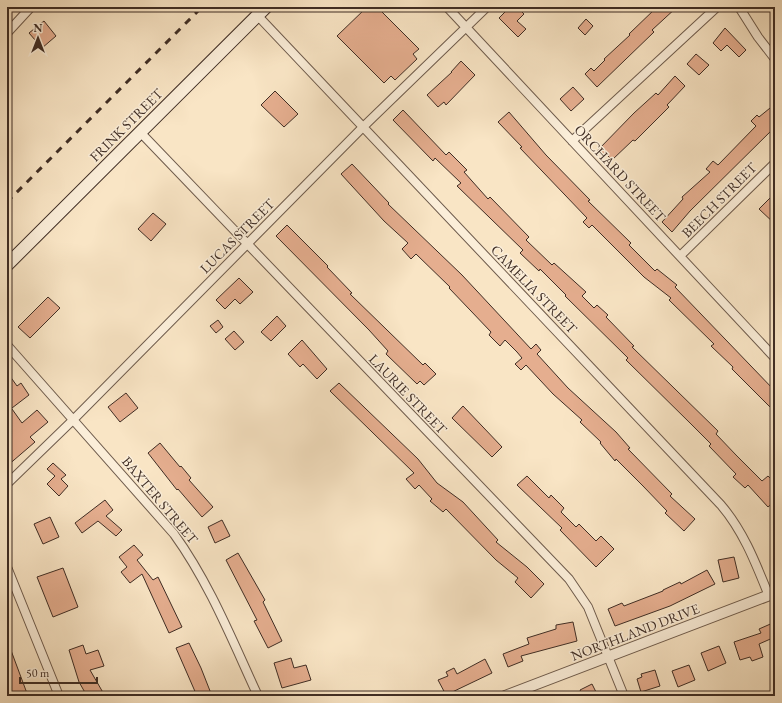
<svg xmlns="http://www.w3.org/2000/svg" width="782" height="703" viewBox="0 0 782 703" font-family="'EB Garamond',serif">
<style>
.building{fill:#e5ae8f;stroke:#3f2d24}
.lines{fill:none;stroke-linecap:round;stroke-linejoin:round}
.minor-casing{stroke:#6e5b4c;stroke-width:10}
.tertiary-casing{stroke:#6e5b4c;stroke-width:12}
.secondary-casing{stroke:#3f2d24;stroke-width:14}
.minor{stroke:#fbeed9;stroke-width:8}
.tertiary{stroke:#fbeed9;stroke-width:10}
.secondary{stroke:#fbeed9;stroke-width:12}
.rail{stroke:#3f2d24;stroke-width:3;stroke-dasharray:7 7;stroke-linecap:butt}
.labels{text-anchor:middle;stroke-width:3;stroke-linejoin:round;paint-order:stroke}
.street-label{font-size:14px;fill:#3f2d24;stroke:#fbeed9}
</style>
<rect width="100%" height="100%" fill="#f9e5c5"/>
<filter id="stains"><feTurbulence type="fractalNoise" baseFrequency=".005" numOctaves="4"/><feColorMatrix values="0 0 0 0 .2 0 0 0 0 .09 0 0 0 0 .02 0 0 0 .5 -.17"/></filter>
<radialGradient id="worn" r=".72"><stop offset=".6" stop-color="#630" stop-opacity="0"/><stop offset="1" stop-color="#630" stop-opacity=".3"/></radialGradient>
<path class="building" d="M 367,7 L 377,7 L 419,49 L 413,54 L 417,59 L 395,80 L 391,76 L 384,83 L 337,36 Z
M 510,7 L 517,7 L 524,14 L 517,21 L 526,29 L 518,37 L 499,18 Z
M 657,7 L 677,7 L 652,30 L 654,32 L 597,87 L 585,74 L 591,68 L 594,71 L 605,60 L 604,59 L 630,35 L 629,34 Z
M 586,19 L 593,26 L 585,35 L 578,28 Z
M 44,21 L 56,36 L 42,48 L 29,33 Z
M 725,28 L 746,50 L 739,57 L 727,45 L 721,51 L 713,43 Z
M 696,54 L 709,65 L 699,75 L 687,64 Z
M 461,61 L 475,75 L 446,105 L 444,102 L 438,107 L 427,95 L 452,72 L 451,72 Z
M 675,76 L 685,86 L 667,105 L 669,107 L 635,141 L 633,140 L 612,160 L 607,155 L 604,158 L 597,151 L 634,113 L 656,93 L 658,95 Z
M 573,87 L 584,99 L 571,111 L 560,99 Z
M 275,91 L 298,114 L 284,127 L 261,105 Z
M 775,104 L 775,127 L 690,211 L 672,232 L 662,222 L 683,199 L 682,197 L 710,172 L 706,169 L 713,161 L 718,165 L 756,126 L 751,121 L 757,115 L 759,117 Z
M 403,110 L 446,155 L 449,152 L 467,170 L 464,172 L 488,199 L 490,197 L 529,237 L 526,240 L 552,265 L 554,263 L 586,292 L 582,296 L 594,308 L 597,305 L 608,315 L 606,317 L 634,346 L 632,347 L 718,431 L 716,434 L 736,455 L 762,481 L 768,476 L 775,483 L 775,501 L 768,507 L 748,485 L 745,488 L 733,477 L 736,474 L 709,446 L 711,444 L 690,423 L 626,360 L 628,358 L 565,296 L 566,295 L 540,269 L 539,271 L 520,253 L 523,250 L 457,186 L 461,183 L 435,158 L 433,161 L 393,120 Z
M 509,112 L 546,155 L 590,200 L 588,201 L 631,243 L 629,245 L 655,271 L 657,269 L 677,285 L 675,287 L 775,391 L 775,412 L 732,369 L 733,367 L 711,346 L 714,344 L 669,300 L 671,298 L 644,277 L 592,225 L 589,228 L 583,222 L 587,218 L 520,148 L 522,147 L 498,122 Z
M 352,164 L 389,203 L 388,204 L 462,275 L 531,349 L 536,344 L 541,350 L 537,354 L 568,388 L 616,432 L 630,448 L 628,449 L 672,494 L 670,496 L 695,519 L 684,531 L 665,513 L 667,511 L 643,486 L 616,459 L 615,461 L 600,443 L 601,442 L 580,422 L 582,420 L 553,394 L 526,365 L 521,370 L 515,364 L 522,358 L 517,352 L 505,340 L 500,346 L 489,335 L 491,332 L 449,288 L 450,287 L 416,254 L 411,259 L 402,249 L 408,243 L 384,221 L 341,174 Z
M 775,193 L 775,224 L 759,209 Z
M 153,213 L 166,224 L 151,241 L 138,229 Z
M 287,225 L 328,266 L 327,267 L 352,293 L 350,294 L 423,365 L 425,363 L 436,374 L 424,385 L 420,381 L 417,384 L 386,354 L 388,351 L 369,330 L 276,236 Z
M 239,278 L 253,292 L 240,304 L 235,299 L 225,309 L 216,300 Z
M 48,297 L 60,308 L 30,338 L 18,327 Z
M 277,316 L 286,326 L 271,341 L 261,332 Z
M 218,320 L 223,327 L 216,333 L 210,326 Z
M 234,331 L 244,342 L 235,350 L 225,339 Z
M 302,340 L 327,369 L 317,379 L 303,364 L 300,367 L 288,354 Z
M 7,372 L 17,386 L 21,383 L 29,395 L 12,408 L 7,402 Z
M 339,383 L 418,459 L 437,483 L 463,502 L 498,540 L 496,542 L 527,567 L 544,584 L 531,598 L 515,582 L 518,578 L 496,560 L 446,509 L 443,512 L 430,501 L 432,499 L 419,485 L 415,489 L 406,479 L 414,473 L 330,391 Z
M 126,393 L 138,408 L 120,422 L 108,407 Z
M 463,406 L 502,447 L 492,457 L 452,418 Z
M 12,409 L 22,423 L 37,410 L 48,422 L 30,437 L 35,442 L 7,466 L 7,413 Z
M 160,443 L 180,467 L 181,466 L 191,478 L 189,480 L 213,507 L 202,517 L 178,489 L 177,490 L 148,453 Z
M 53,463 L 66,475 L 61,479 L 68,486 L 59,496 L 47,484 L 55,476 L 47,469 Z
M 527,476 L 549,498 L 551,495 L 564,508 L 561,512 L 576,527 L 579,524 L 596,541 L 601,536 L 614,549 L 596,567 L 560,530 L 562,528 L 517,485 Z
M 105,500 L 113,510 L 106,516 L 122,530 L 116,536 L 98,521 L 82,533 L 75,523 Z
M 50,517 L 59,537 L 43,544 L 34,524 Z
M 222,520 L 230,536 L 215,543 L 208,527 Z
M 134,545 L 143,555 L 137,560 L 153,580 L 158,577 L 182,627 L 169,633 L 142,574 L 130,583 L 121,572 L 127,567 L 119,557 Z
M 238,553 L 265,600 L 263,602 L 282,641 L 268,648 L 254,621 L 257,620 L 226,560 Z
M 734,557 L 739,578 L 723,582 L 718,560 Z
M 63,568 L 78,607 L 53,617 L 37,577 Z
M 707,570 L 715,584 L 670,606 L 615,626 L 608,609 L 622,603 L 624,606 L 663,591 L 663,590 L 680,582 L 681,584 Z
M 573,622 L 577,641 L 521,656 L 523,661 L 508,667 L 503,654 L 529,644 L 527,638 L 556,629 L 556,625 Z
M 775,622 L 775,637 L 759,644 L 763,657 L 752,661 L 750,657 L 740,660 L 734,642 L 761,633 L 759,629 Z
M 189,643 L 201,668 L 212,696 L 197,696 L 176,648 Z
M 7,645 L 9,645 L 28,696 L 14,696 L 7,681 Z
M 83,645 L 86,654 L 98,650 L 104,666 L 90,670 L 105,696 L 87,696 L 79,682 L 69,650 Z
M 719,646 L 726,663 L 708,671 L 701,653 Z
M 291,658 L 294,668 L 306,665 L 311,680 L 282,688 L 274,663 Z
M 485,659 L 492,673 L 446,695 L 438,680 L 448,676 L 446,672 L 454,668 L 457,674 Z
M 689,665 L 695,680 L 678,687 L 672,671 Z
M 655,670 L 660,686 L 641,692 L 637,679 L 642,677 L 641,674 Z
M 592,684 L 598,696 L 583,696 L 580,690 Z"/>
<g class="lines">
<defs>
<path id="minor" d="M 447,7 L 775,358
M 739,7 L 758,37 L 775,59
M 257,15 L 721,505 C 744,532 756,564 769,596
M 7,33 L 31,7
M 140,132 L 569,579 L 588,607 L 624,696
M 572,141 L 717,7
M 680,256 L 775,163
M 7,345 L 174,534 C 210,584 232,640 258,696
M 7,484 L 74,419 L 362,128 L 487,7
M 7,567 L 59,696"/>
<path id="tertiary" d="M 505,696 L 775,593"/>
<path id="secondary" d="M 7,265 L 266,7"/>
</defs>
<use href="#minor" class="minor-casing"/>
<use href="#tertiary" class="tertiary-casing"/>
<use href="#secondary" class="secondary-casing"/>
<use href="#minor" class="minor"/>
<use href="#tertiary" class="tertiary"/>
<use href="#secondary" class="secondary"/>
<path class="rail" d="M 7,202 L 202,7"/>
</g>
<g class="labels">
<g class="street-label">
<text transform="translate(126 125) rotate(-45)" y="5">FRINK STREET</text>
<text transform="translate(620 173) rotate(47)" y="5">ORCHARD STREET</text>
<text transform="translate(719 200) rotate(-45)" y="5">BEECH STREET</text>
<text transform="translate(237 236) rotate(-45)" y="5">LUCAS STREET</text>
<text transform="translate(534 289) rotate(46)" y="5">CAMELIA STREET</text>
<text transform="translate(408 394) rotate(46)" y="5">LAURIE STREET</text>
<text transform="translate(160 500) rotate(50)" y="5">BAXTER STREET</text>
<text transform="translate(635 632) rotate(-21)" y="5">NORTHLAND DRIVE</text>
</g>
</g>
<rect width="782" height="703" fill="none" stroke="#f9e5c5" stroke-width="24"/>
<rect x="8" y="8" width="766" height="687" fill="none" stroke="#3f2d24" stroke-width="2"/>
<rect x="12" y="12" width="758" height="679" fill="none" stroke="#3f2d24"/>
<g transform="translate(38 38)" stroke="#fbeed9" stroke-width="3" paint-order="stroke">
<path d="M0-3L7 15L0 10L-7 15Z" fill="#3f2d24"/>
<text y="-6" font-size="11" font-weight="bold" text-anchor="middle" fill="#3f2d24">N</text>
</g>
<path d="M20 677v6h77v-6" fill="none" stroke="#3f2d24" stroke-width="2"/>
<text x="26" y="677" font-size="12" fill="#3f2d24" stroke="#fbeed9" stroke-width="3" paint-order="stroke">50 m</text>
<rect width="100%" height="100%" filter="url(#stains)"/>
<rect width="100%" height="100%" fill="url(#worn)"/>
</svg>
